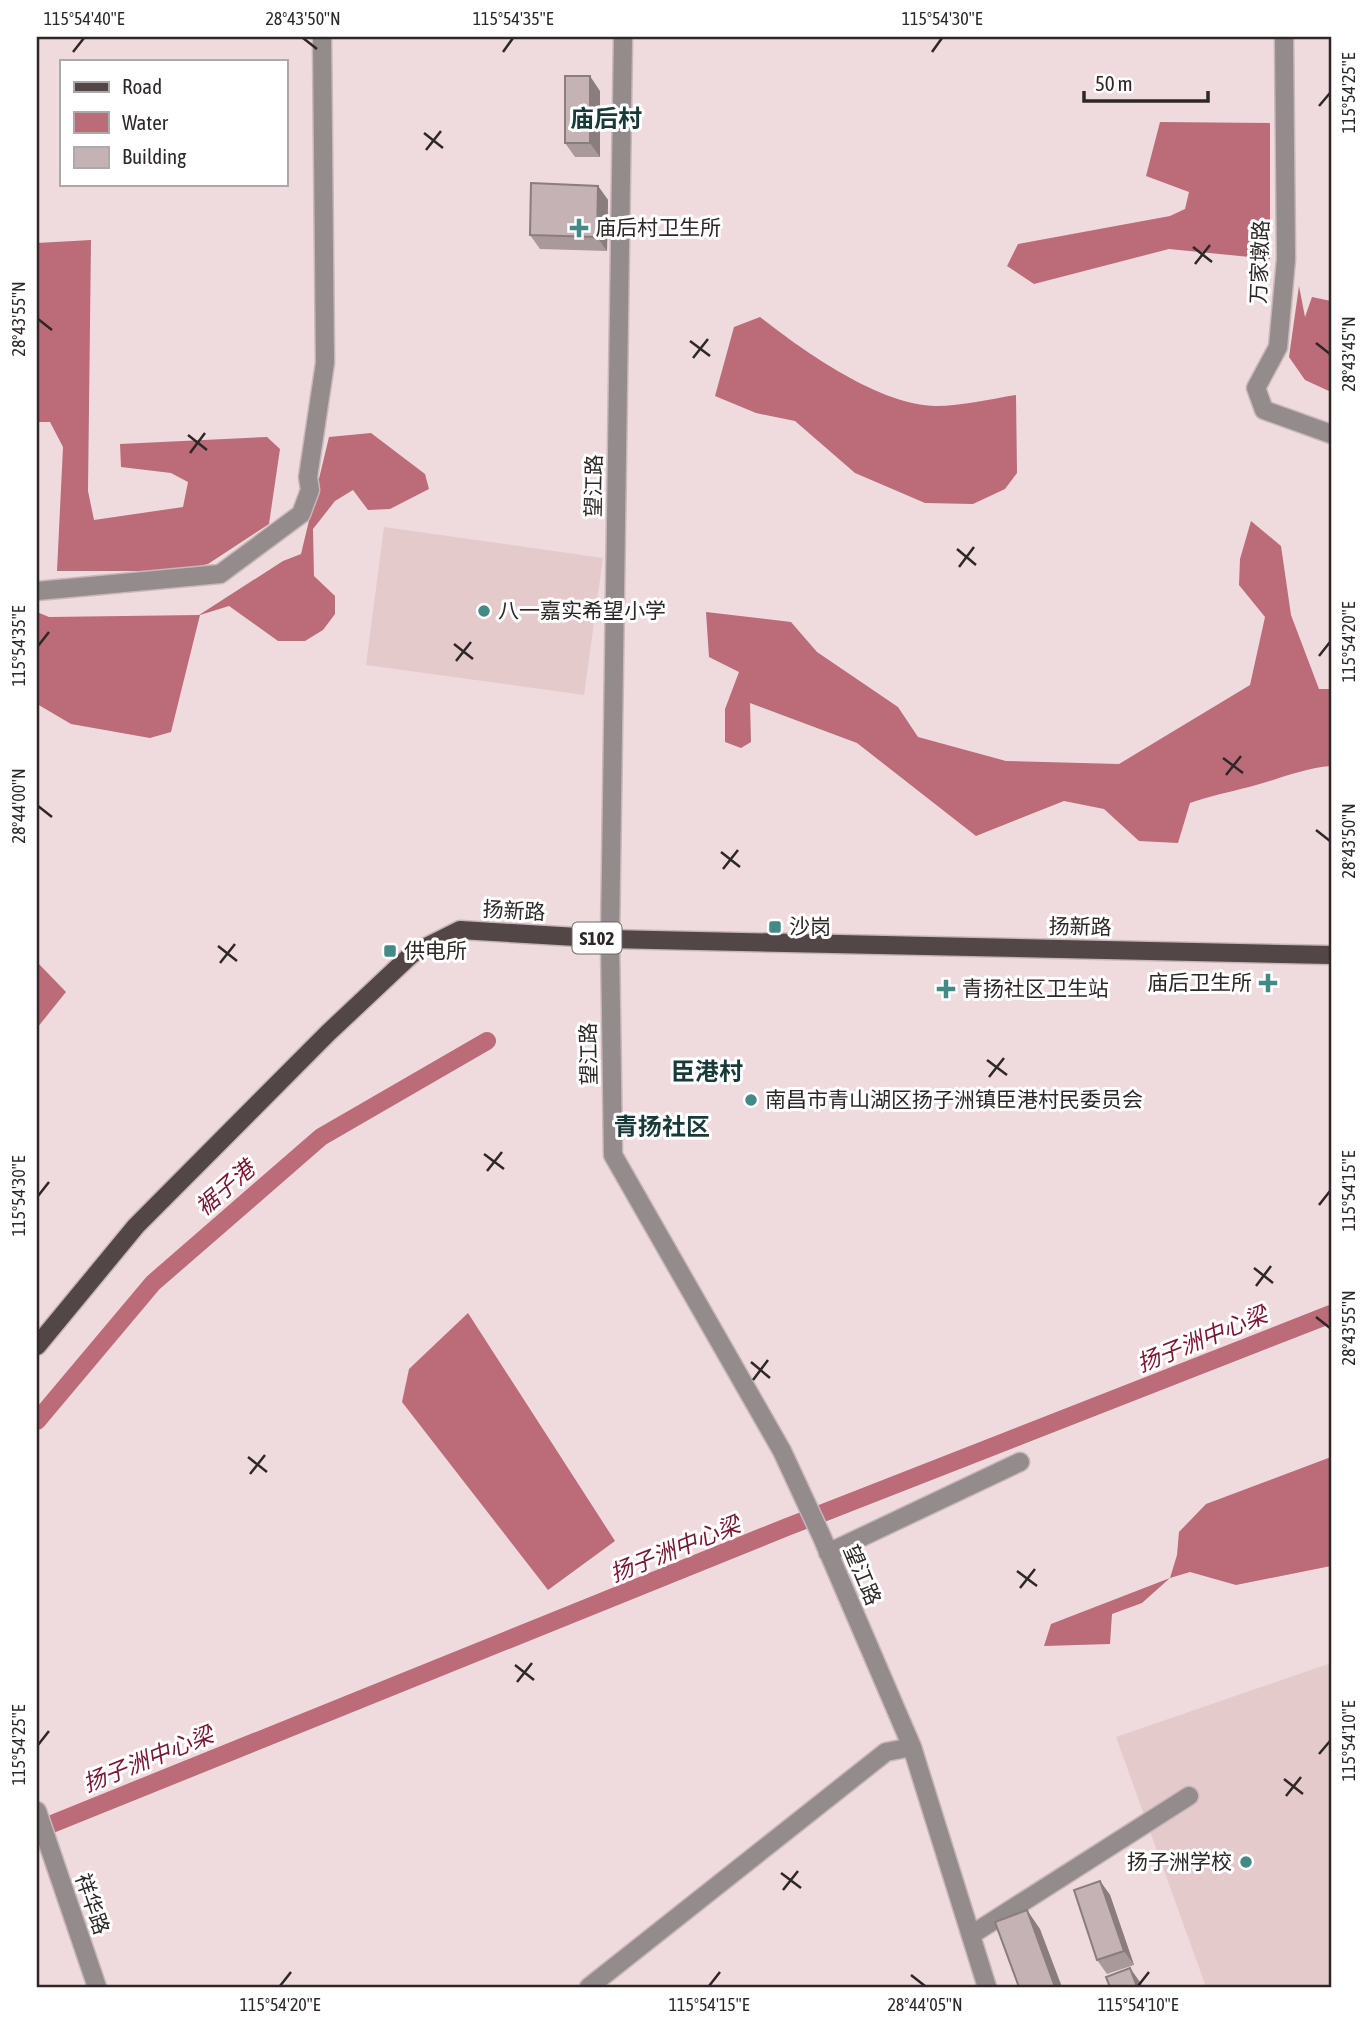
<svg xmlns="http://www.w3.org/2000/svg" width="1368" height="2024" viewBox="0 0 1368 2024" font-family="'Asap Condensed','Noto Sans SC',sans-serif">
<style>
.built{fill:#e5cacc}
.water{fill:#bc6b78}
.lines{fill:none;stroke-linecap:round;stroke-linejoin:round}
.canal{stroke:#bc6b78;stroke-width:18}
.minor-casing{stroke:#c8b7b9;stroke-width:21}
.major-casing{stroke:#c8b7b9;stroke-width:21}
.minor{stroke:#938b8c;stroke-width:18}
.major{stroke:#534647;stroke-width:18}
.wall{fill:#a9999b}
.shaded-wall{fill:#8a7d7e}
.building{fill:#c5b2b4;stroke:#8a7d7e;stroke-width:2}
.ticks{fill:none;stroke:#2e2727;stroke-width:2.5}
.poi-dot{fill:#438a86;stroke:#fff;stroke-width:2.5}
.labels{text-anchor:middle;stroke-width:6;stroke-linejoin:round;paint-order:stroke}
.shield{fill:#fff;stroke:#6d6868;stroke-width:2}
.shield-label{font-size:19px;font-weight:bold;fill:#2e2727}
.poi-label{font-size:21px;fill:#2e2727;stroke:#fff;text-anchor:start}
.street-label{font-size:21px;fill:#2e2727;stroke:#fff}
.water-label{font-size:23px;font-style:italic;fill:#791531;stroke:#fff}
.quarter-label{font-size:24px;font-weight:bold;fill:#183a38;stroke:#fff}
.neatline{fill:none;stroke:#2e2727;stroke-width:2.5}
.ticks-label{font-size:18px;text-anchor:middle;fill:#2e2727}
</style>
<rect width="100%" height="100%" fill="#efdbdd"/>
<path class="built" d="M 384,527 L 603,558 L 584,695 L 366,665 Z
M 1331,1663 L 1331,1987 L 1206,1987 L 1116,1737 Z"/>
<path class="water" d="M 1160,122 L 1270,123 L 1270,259 L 1169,249 L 1034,284 L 1007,266 L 1018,244 L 1170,216 L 1185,209 L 1189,192 L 1146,176 Z
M 91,240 L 88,491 L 94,520 L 183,507 L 188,482 L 171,473 L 121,467 L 120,444 L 267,437 L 280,449 L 269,524 L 208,564 L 180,571 L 57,571 L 63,447 L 50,422 L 37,422 L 37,243 Z
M 1299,286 L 1305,317 L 1312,297 L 1331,301 L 1331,392 L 1305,380 L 1289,357 Z
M 760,317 C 803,351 881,406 936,406 C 962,406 990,399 1016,395 L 1017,473 L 1005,489 L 973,504 L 925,503 L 855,473 L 795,421 L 756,413 L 715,396 L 734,327 Z
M 371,433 L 425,474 L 429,489 L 390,509 L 368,510 L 353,490 L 335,501 L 313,529 L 314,576 L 335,596 L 335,614 L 323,630 L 305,641 L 278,641 L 229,606 L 200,615 L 171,732 L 150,738 L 71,724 L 37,704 L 37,612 L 49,617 L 199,615 L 283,561 L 301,554 L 329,437 Z
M 1251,521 L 1281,546 L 1291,615 L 1319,689 L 1331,689 L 1331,766 C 1303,768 1277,780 1249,787 C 1229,792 1210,796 1190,803 L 1178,843 L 1139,841 L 1104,809 L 1064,801 L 976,836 L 857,743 L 750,703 L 751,742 L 741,748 L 725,742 L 725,709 L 739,672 L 709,657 L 706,612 L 791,622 L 817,652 L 898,707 L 918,737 L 1006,761 L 1119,764 L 1250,685 L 1265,617 L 1239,585 L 1240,559 Z
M 37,962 L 66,992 L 37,1028 Z
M 468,1313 L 615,1541 L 548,1590 L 402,1402 L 409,1369 Z
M 1331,1457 L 1331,1566 L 1236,1585 L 1190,1572 L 1170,1578 L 1142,1603 L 1112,1614 L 1110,1644 L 1044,1646 L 1051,1624 L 1170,1578 L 1177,1555 L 1179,1532 L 1206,1504 Z"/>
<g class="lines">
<path class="canal" d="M 37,1421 L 153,1283 L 321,1137 L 487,1041
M 37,1830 L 787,1527 L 1331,1314"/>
<defs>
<path id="minor" d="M 623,37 L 610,939 L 613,1155 L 782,1451 L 821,1535 L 912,1747 L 987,1987
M 1284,37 L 1286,259 L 1278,347 L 1256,388 L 1264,410 L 1331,434
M 37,591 L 220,574 L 301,514 L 310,490 L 308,477 L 325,363 L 322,37
M 828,1553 L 1020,1462
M 37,1811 L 97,1987
M 971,1935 L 1189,1796
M 589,1987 L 886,1752 L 912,1747"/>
<path id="major" d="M 37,1346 L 136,1226 L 328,1033 L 412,954 L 460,930 L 610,939 L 1331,955"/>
</defs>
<use href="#minor" class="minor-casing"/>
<use href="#major" class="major-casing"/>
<use href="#minor" class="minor"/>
<use href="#major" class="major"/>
</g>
<path class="wall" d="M 600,91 L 600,157 L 575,157 L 565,143 Z
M 598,186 L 608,200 L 607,251 L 540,249 L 530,235 Z
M 1100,1881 L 1110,1895 L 1134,1965 L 1107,1974 L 1097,1960 Z"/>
<path class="shaded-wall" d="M 590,76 L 600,91 L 600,157 L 590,143 Z
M 598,186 L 608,200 L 607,251 L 597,237 Z
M 1100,1881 L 1110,1895 L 1134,1965 L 1124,1951 Z
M 1027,1910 L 1040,1929 L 1062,1987 L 1055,1987 Z
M 1130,1968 L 1140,1982 L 1142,1987 L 1137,1987 Z"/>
<path class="building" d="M 565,76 L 590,76 L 590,143 L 565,143 Z
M 531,183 L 598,186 L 597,237 L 530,235 Z
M 1100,1881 L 1124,1951 L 1097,1960 L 1074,1890 Z
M 1027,1910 L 1055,1987 L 1019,1987 L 995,1922 Z
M 1130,1968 L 1137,1987 L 1110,1987 L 1106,1977 Z"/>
<path class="ticks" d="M 303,38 L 317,49M 73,52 L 84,38M 503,52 L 513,38M 932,52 L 942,38M 1319,106 L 1330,93M 424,133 L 443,148M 426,150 L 441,131M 1193,247 L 1212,262M 1195,264 L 1210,245M 38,319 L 52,330M 690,341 L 710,356M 1316,343 L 1330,354M 693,358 L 708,339M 188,435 L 207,450M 190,453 L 205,433M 957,549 L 976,565M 959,567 L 974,547M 454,644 L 473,659M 38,646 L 49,632M 1319,656 L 1330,642M 456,661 L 471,642M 1223,758 L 1243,773M 1226,775 L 1241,756M 38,806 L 52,817M 1316,830 L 1330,841M 721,852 L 740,867M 723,869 L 738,850M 218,946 L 237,961M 220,963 L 235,944M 987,1060 L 1007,1075M 989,1077 L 1004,1058M 484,1154 L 504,1169M 487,1171 L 502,1152M 38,1196 L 49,1182M 1319,1205 L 1330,1191M 1254,1268 L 1273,1283M 1256,1286 L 1271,1266M 1316,1317 L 1330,1328M 751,1362 L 770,1378M 753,1380 L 768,1360M 248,1457 L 267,1472M 250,1474 L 265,1455M 1017,1571 L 1037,1586M 1020,1588 L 1035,1569M 515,1665 L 534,1680M 517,1682 L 532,1663M 38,1745 L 49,1731M 1319,1754 L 1330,1741M 1284,1779 L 1303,1794M 1286,1796 L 1301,1777M 781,1873 L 801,1888M 783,1890 L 798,1871M 911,1975 L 925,1986M 280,1986 L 291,1972M 709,1986 L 720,1972M 1138,1986 L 1149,1972"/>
<g class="poi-dot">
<path d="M575.5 217.5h7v7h7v7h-7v7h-7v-7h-7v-7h7z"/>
<circle cx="484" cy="611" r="7"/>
<rect x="768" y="920" width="14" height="14" rx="3.5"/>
<rect x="383" y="944" width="14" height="14" rx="3.5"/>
<path d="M1264.5 972.5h7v7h7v7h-7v7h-7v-7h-7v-7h7z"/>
<path d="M942.5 978.5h7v7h7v7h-7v7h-7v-7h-7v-7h7z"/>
<circle cx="751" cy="1100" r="7"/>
<circle cx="1246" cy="1862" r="7"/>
</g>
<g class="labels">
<rect class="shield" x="572.5" y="922.5" width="49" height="31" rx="5"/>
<g class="shield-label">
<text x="597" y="945">S102</text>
</g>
<g class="poi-label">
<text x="595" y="235">庙后村卫生所</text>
<text x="498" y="618">八一嘉实希望小学</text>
<text x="789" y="934">沙岗</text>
<text x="404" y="958">供电所</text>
<text x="1252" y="990" text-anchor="end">庙后卫生所</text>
<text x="962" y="996">青扬社区卫生站</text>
<text x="765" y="1107">南昌市青山湖区扬子洲镇臣港村民委员会</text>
<text x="1232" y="1869" text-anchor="end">扬子洲学校</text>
</g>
<g class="street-label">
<text transform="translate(1260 262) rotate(-88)" y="7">万家墩路</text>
<text transform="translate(594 486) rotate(-89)" y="7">望江路</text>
<text transform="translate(514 911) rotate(3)" y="7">扬新路</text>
<text transform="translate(1080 927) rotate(1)" y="7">扬新路</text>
<text transform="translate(589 1054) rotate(-91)" y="7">望江路</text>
<text transform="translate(862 1575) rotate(67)" y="7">望江路</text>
<text transform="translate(92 1904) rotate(71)" y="7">祥华路</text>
</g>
<g class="water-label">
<text transform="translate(225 1188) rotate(-41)" y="8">裾子港</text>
<text transform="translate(1202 1339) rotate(-22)" y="8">扬子洲中心梁</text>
<text transform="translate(675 1549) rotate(-22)" y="8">扬子洲中心梁</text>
<text transform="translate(148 1759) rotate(-22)" y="8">扬子洲中心梁</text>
</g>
<g class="quarter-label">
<text x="606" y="127">庙后村</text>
<text x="707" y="1080">臣港村</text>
<text x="662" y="1135">青扬社区</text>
</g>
</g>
<rect width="1368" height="2024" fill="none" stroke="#ffffff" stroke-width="77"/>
<rect x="60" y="60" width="228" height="126" fill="#ffffff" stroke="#aba9a9" stroke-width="2"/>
<rect x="74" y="82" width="35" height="10" fill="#534647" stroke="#aba9a9" stroke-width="2"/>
<text x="122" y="94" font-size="21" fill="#2e2727">Road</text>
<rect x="74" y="112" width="35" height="21" fill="#bc6b78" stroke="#aba9a9" stroke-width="2"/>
<text x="122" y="130" font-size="21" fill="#2e2727">Water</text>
<rect x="74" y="147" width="35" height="21" fill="#c5b2b4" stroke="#aba9a9" stroke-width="2"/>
<text x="122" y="164" font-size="21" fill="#2e2727">Building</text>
<path d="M1084 91v10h124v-10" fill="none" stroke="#2e2727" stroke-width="3.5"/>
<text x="1095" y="91" font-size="21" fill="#2e2727" stroke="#ffffff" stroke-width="5" paint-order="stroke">50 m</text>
<rect x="38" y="38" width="1292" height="1948" class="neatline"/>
<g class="ticks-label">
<text x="84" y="25">115°54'40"E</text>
<text x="303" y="25">28°43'50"N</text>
<text x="513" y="25">115°54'35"E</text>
<text x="942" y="25">115°54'30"E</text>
<text transform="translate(1349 93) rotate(-90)" y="6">115°54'25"E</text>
<text transform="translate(19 319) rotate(-90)" y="6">28°43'55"N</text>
<text transform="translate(1349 354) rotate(-90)" y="6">28°43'45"N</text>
<text transform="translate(1349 642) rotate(-90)" y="6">115°54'20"E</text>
<text transform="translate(19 646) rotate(-90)" y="6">115°54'35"E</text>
<text transform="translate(19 806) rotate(-90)" y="6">28°44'00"N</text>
<text transform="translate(1349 841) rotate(-90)" y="6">28°43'50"N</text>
<text transform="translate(1349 1191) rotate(-90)" y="6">115°54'15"E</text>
<text transform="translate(19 1196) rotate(-90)" y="6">115°54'30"E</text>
<text transform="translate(1349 1328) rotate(-90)" y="6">28°43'55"N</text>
<text transform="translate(1349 1741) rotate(-90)" y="6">115°54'10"E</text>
<text transform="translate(19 1745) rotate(-90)" y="6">115°54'25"E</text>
<text x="280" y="2011">115°54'20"E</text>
<text x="709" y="2011">115°54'15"E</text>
<text x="925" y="2011">28°44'05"N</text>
<text x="1138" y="2011">115°54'10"E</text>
</g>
</svg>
